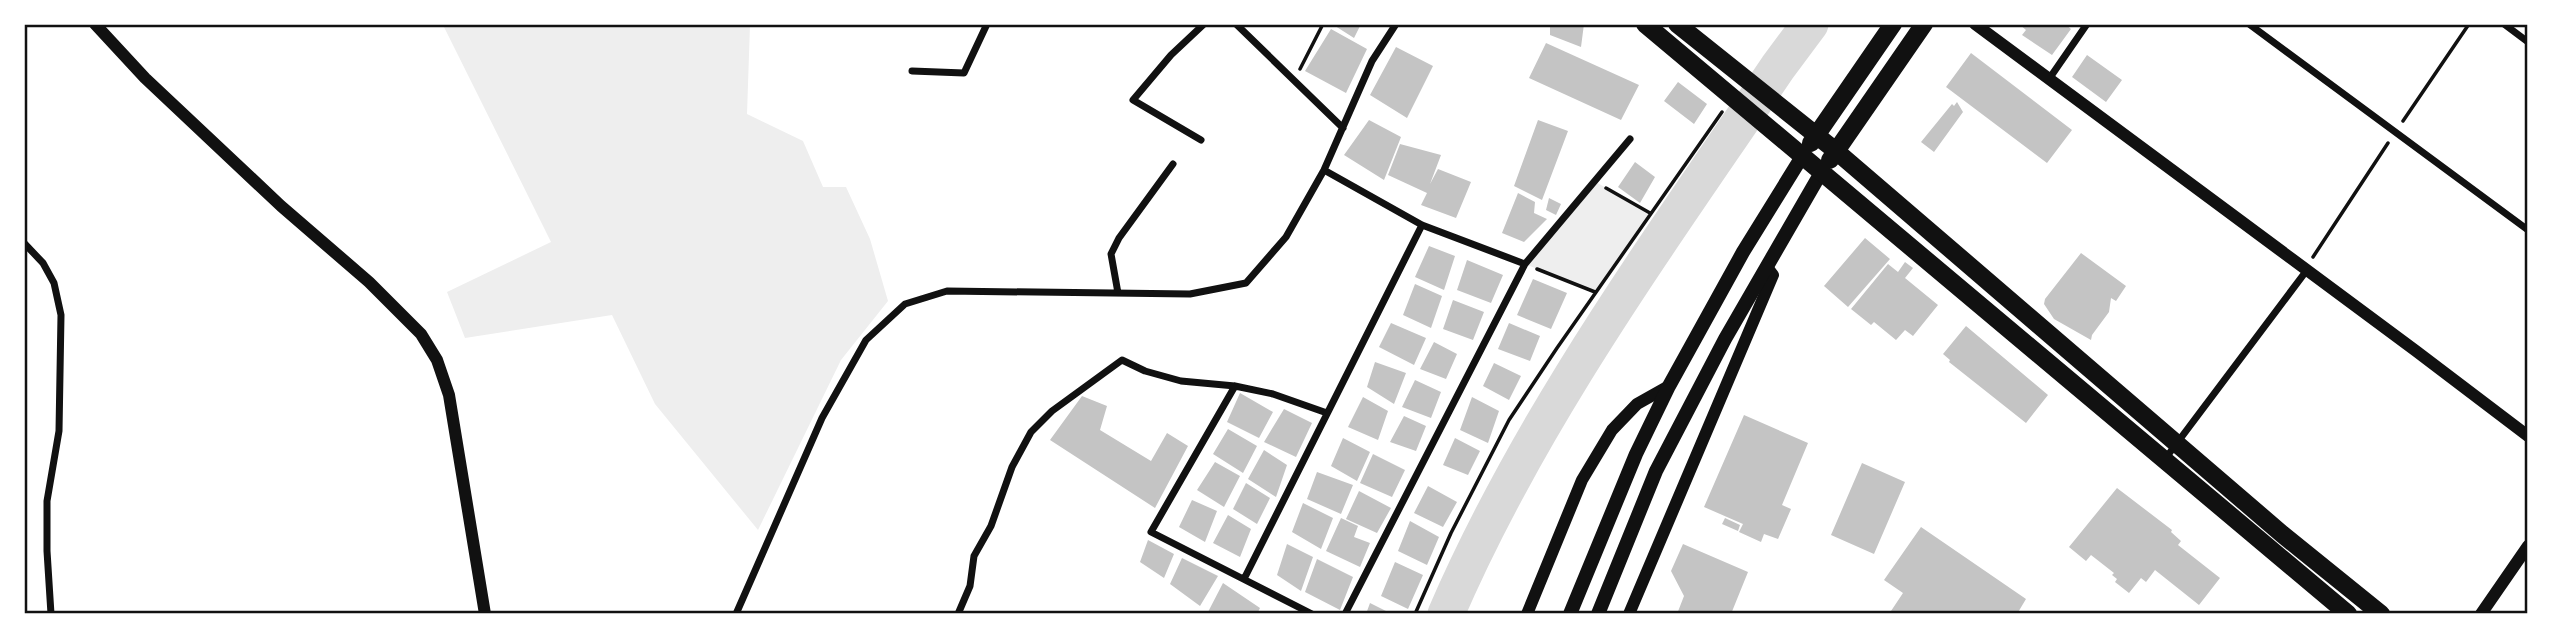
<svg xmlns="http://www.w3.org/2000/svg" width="2552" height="638" viewBox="0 0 2552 638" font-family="Merriweather,serif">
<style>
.green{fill:#eee}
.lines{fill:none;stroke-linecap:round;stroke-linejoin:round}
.river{stroke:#d9d9d9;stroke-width:37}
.building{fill:#c4c4c4}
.path{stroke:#111;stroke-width:3.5}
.minor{stroke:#111;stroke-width:7}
.tertiary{stroke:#111;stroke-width:12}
.secondary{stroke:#111;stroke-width:14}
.primary{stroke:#111;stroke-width:18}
.neatline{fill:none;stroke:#111;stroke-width:2.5}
</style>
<rect width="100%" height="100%" fill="#fff"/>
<path class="green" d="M 443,25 L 750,25 L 747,114 L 803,141 L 823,187 L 846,187 L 870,239 L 888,301 L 841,360 L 758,530 L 655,404 L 612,315 L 465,338 L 447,292 L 551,242 Z
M 1594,181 L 1650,213 L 1595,292 L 1525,264 Z"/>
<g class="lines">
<path class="river" d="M 1446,614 C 1531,417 1659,243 1778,67 L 1810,24"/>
</g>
<path class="building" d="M 1332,24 L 1361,24 L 1354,38 Z
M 1550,24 L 1584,24 L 1581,47 L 1550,35 Z
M 2019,24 L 2065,24 L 2071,29 L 2052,55 L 2022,35 L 2026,30 Z
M 1331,29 L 1367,49 L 1346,93 L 1305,71 Z
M 1546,43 L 1639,85 L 1621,120 L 1529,78 Z
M 1396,47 L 1433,66 L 1407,118 L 1370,95 Z
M 1971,53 L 2072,130 L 2047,163 L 1946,87 Z
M 2087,55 L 2122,80 L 2106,102 L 2072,77 Z
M 1678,82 L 1707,104 L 1694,124 L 1664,101 Z
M 1957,102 L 1963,112 L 1934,152 L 1921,142 L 1952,104 L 1954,106 Z
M 1369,120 L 1401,137 L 1384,180 L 1344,155 Z
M 1538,120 L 1568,131 L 1542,200 L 1514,186 Z
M 1400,144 L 1441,155 L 1430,184 L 1438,169 L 1471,182 L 1456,218 L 1421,205 L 1427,193 L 1388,175 Z
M 1635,162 L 1655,177 L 1640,203 L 1618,187 Z
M 1518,193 L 1535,202 L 1534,213 L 1547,219 L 1524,242 L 1502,233 Z
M 1549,198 L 1561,204 L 1556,215 L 1546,210 Z
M 1865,238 L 1890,259 L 1848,307 L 1824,286 Z
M 1429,246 L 1455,256 L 1444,290 L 1415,277 Z
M 2081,253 L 2126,286 L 2116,301 L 2111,298 L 2109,312 L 2092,335 L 2091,340 L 2054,319 L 2044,304 L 2045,299 Z
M 1467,260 L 1503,275 L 1491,303 L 1457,290 Z
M 1905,262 L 1913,268 L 1905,278 L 1938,305 L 1913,336 L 1905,330 L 1896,340 L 1874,322 L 1871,325 L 1851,309 L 1888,264 L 1898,272 Z
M 1533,279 L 1567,293 L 1551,329 L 1517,315 Z
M 1415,284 L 1442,296 L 1431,328 L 1403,315 Z
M 1453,300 L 1484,312 L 1473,340 L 1443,329 Z
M 1391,323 L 1426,338 L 1414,365 L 1379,347 Z
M 1509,323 L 1540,336 L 1530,361 L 1498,349 Z
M 1966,326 L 2048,395 L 2026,423 L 1949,362 L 1950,360 L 1943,354 Z
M 1434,342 L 1457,354 L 1446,379 L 1420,369 Z
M 1375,362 L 1406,373 L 1394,404 L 1367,387 Z
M 1494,363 L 1521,376 L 1509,400 L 1483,386 Z
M 1415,380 L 1441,392 L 1431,418 L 1402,407 Z
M 1240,393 L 1273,412 L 1259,438 L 1227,422 Z
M 1082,396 L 1107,406 L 1100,430 L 1151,461 L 1167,433 L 1188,446 L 1155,508 L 1050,440 Z
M 1363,397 L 1388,411 L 1378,440 L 1348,427 Z
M 1472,397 L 1499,411 L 1488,443 L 1460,430 Z
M 1284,409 L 1312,423 L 1296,457 L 1264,442 Z
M 1744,415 L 1808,443 L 1782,505 L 1791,509 L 1778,539 L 1764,534 L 1761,542 L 1739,532 L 1743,524 L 1704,507 Z
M 1404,416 L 1426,426 L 1416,451 L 1390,442 Z
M 1228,429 L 1257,446 L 1243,473 L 1213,454 Z
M 1343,438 L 1370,452 L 1357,481 L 1331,466 Z
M 1455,438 L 1480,451 L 1468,475 L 1443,465 Z
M 1264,450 L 1287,465 L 1276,497 L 1248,479 Z
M 1373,454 L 1405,470 L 1392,497 L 1360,483 Z
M 1215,462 L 1240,476 L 1224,507 L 1197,490 Z
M 1862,463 L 1905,482 L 1874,554 L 1831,535 Z
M 1317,472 L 1353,485 L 1341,514 L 1307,499 Z
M 1246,483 L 1270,498 L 1257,524 L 1233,509 Z
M 1428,486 L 1457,502 L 1443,527 L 1414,513 Z
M 2117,488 L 2172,530 L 2171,532 L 2181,541 L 2178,545 L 2220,578 L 2199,605 L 2155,570 L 2146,582 L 2141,578 L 2129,593 L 2115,582 L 2117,579 L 2112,575 L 2114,573 L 2091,555 L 2086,561 L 2069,547 Z
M 1359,491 L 1391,508 L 1377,533 L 1346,519 Z
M 1192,500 L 1217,511 L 1205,542 L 1179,527 Z
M 1303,503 L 1333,518 L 1321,549 L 1292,532 Z
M 1228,515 L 1251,529 L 1240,557 L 1213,543 Z
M 1341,518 L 1358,526 L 1354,537 L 1370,543 L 1360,567 L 1326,551 Z
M 1725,518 L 1740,525 L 1738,531 L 1722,524 Z
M 1410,521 L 1439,537 L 1427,565 L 1398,551 Z
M 1921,527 L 2026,599 L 2017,614 L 1895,614 L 1891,611 L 1903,593 L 1884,580 Z
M 1148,540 L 1174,554 L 1164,578 L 1140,562 Z
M 1287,544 L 1313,557 L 1301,591 L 1277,575 Z
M 1683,544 L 1748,572 L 1731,614 L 1677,614 L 1684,596 L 1671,571 Z
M 1182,558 L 1218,576 L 1200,606 L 1170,584 Z
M 1317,559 L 1353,577 L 1340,610 L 1305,592 Z
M 1395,562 L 1423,575 L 1408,609 L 1381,596 Z
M 1223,583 L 1260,608 L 1257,614 L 1208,612 Z
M 1370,603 L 1392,614 L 1366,614 Z"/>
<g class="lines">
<path class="path" d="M 1300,69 L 1323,24
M 2403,121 L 2469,24
M 1606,188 L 1650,213
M 2313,257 L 2388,143
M 1537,269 L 1595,292
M 1415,614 L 1451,533 L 1509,420 L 1557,348 L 1722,112"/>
<path class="minor" d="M 1236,24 L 1343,128
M 2249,24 L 2528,230
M 2504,24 L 2528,42
M 912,71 L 964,73 L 987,24
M 2049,79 L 2087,24
M 1201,140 L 1133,100 L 1171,55 L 1204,24
M 1324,170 L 1422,225 L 1525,264 L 1345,614
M 24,243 L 43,263 L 54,283 L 61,315 L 59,431 L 47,501 L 47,551 L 51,614
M 1525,264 L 1630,139
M 1118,293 L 1111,254 L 1119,238 L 1173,164
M 1235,386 L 1151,532 L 1312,614
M 2165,459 L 2307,270
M 1244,579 L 1422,225
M 736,614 L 822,418 L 866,340 L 905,304 L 947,291 L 1190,294 L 1246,283 L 1286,237 L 1324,170 L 1372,61 L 1396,24
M 958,614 L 970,586 L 974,556 L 991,526 L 1012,467 L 1031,432 L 1052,411 L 1122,360 L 1145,371 L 1181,381 L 1235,386 L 1273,394 L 1327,413"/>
<path class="tertiary" d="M 95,24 L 145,78 L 281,206 L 369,282 L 421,334 L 437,360 L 449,395 L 485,614
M 1975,24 L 2416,351 L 2528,436
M 1527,614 L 1582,480 L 1612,430 L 1637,404 L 1669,386
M 1629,614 L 1773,275 L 1767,267
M 2481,614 L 2528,546"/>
<path class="secondary" d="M 1570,614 L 1636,454 L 1669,386 L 1743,252 L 1803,155
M 1598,614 L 1656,471 L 1725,339 L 1822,171"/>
<path class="primary" d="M 1645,24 L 2348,614
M 1677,24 L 1836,151 L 2282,534 L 2381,614
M 1811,143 L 1893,24
M 1830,160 L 1924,24"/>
</g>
<rect width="2552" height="638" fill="none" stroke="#ffffff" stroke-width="52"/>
<rect x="26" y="26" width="2500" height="586" class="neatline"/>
</svg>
